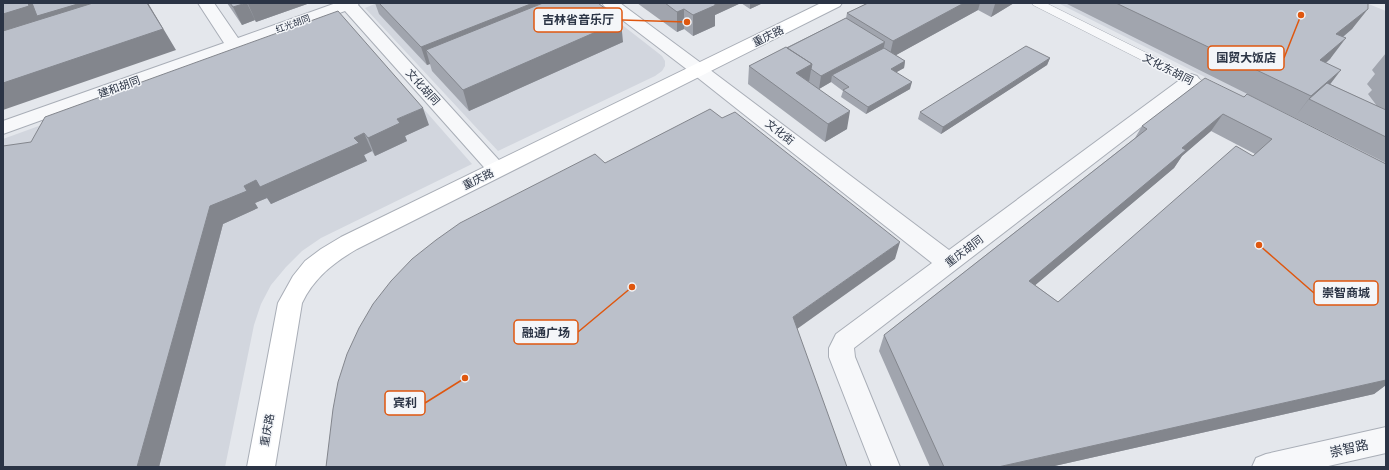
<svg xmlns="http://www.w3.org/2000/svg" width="1389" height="470" viewBox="0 0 1389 470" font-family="'Archivo Narrow','Noto Sans SC',sans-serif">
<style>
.built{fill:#d2d6de}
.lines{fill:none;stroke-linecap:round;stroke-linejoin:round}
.service-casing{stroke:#a9aeb7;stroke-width:1}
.minor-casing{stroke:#a9aeb7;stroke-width:2}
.tertiary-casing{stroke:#a9aeb7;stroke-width:2}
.secondary-casing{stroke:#a9aeb7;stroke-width:2}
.service{fill:#f7f8fa;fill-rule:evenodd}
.minor{fill:#f7f8fa;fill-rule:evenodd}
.tertiary{fill:#f7f8fa;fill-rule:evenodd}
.secondary{fill:#fff;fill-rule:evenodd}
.wall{fill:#a1a5ae;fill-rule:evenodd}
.shaded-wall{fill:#83868d}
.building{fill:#bbc0ca;stroke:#83868d;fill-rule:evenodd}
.labels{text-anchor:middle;stroke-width:3;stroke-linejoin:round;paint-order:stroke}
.far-street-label{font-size:9px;fill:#2b3445;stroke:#f4f6f9}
.street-label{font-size:11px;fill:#2b3445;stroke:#f4f6f9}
.near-street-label{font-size:13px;fill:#2b3445;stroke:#f4f6f9}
.leader{fill:none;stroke:#df570f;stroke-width:1.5}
.callout-dot{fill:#df570f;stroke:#f4f6f9;stroke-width:1.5}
.callout{fill:#f4f6f9;stroke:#df570f;stroke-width:1.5}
.callout-label{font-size:12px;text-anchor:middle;font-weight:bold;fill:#2b3445}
</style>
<rect width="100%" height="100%" fill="#e4e7ec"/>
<path class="built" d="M 377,3 L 594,3 L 662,56 L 665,61 L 665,66 L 662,71 L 655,76 L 498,151 L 365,8 Z
M 1058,3 L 1366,3 L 1386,11 L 1386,168 Z
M 342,16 L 472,164 L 321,238 L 302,251 L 286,267 L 271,285 L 261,304 L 254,325 L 225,467 L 3,467 L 3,139 Z"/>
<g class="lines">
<defs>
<path id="service" d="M 1032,3 L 1046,3 L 1205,82 L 1207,85 L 1205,88 L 1197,88 L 1033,5 Z"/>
<path id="minor" d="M 198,3 L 214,3 L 238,38 L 336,3 L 359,3 L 358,5 L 507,169 L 504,174 L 497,176 L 490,174 L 345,11 L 3,134 L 3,121 L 224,43 Z
M 699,65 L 705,66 L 949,250 L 1185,76 L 1191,74 L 1197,76 L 1200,80 L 1197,84 L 854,348 L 855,357 L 900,467 L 872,467 L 829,357 L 829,348 L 836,334 L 932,263 L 693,74 L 690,70 L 693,66 Z"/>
<path id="tertiary" d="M 602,3 L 620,3 L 705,66 L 708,70 L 705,74 L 699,75 L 693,74 L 604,6 Z
M 1386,427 L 1386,453 L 1324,467 L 1252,467 L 1256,458 L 1266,454 Z"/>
<path id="secondary" d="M 821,3 L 842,3 L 840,6 L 357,249 C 333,263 314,278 302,303 L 275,467 L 247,467 L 278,303 L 293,276 L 305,261 L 321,249 L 341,237 Z"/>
</defs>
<use href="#service" class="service-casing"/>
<use href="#minor" class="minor-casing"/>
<use href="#tertiary" class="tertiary-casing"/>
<use href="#secondary" class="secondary-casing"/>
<use href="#service" class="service"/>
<use href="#minor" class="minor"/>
<use href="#tertiary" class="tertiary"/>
<use href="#secondary" class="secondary"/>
</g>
<path class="wall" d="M 227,3 L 310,3 L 256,22 L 255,20 L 242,25 Z
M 375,3 L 598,3 L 623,42 L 469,111 L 432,71 L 430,64 L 427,65 L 379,14 Z
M 637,3 L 763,3 L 750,9 L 741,3 L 715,15 L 715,26 L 693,36 L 684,29 L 677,32 Z
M 868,3 L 1014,3 L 991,17 L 978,10 L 896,55 L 905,61 L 904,68 L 896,72 L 910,89 L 866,114 L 841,97 L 843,91 L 831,82 L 819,89 L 847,129 L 825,142 L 748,84 L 749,66 L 846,18 L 847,13 Z
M 1065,3 L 1368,3 L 1352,29 L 1343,37 L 1330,59 L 1326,63 L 1330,84 L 1377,106 L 1368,94 L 1372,90 L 1367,84 L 1375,74 L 1372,70 L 1386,53 L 1386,163 Z
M 1050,58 L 1047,65 L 941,134 L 918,119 L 920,112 Z
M 1244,97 L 1386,164 L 1386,385 L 1374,394 L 1050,467 L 930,467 L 879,351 L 884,335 L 1135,138 L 1142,126 ZM 1211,131 L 1255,154 L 1058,302 L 1035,285 L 1174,168 L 1182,156 Z
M 429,125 L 405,136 L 407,141 L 375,156 L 372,151 L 364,155 L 367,161 L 271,204 L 267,198 L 255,203 L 258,208 L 223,224 L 159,467 L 3,467 L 3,146 Z"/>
<path class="shaded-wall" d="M 28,3 L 107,3 L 3,36 L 3,14 Z
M 148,3 L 176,50 L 3,110 L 3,83 Z
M 247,3 L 255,20 L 242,25 L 233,7 Z
M 251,3 L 310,3 L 256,22 L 248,4 Z
M 533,3 L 571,3 L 426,50 L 430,64 L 427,65 L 421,47 Z
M 706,3 L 741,3 L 715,15 L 715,26 L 693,36 L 693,15 Z
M 750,3 L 763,3 L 750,9 Z
M 964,3 L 980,3 L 978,10 L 889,59 L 893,41 Z
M 997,3 L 1014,3 L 991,17 L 995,4 Z
M 684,9 L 684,29 L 677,32 L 677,12 Z
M 1368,9 L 1352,29 L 1321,55 L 1336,34 Z
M 621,21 L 623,42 L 469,111 L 463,90 Z
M 1346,38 L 1330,59 L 1304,81 L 1320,60 Z
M 885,42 L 882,55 L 832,75 L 831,82 L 819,89 L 821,76 Z
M 1050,58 L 1047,65 L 941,134 L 943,127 Z
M 905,61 L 904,68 L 890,76 L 891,69 Z
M 812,64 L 809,82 L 796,73 Z
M 1341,70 L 1325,91 L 1309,99 L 1295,117 L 1311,96 Z
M 912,82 L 910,89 L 866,114 L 868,107 Z
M 423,108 L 429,125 L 405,136 L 407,141 L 375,156 L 368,138 L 397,119 Z
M 850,111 L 847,129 L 825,142 L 828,124 Z
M 1223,114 L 1211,131 L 1182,156 L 1174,168 L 1020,298 L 1029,281 L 1182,148 Z
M 364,133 L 372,151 L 364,155 L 367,161 L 271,204 L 260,187 L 354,138 Z
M 256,180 L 267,198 L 255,203 L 258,208 L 223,224 L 159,467 L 137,467 L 210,206 L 244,186 Z
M 900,242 L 895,259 L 790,334 L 793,317 Z
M 1386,380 L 1386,385 L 1374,394 L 1050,467 L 998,467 Z"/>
<path class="building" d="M 3,3 L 28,3 L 29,6 L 3,14 Z
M 32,3 L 81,3 L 37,16 Z
M 93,3 L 147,3 L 163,29 L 3,83 L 3,31 Z
M 230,3 L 246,3 L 233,7 Z
M 379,3 L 533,3 L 421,47 Z
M 543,3 L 598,3 L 621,21 L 463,90 L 426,50 Z
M 665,3 L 713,3 L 716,5 L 693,15 L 684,9 L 677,12 Z
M 868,3 L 964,3 L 893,41 L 847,13 Z
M 1116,3 L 1368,3 L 1368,9 L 1336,34 L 1346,38 L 1320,60 L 1341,70 L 1311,96 Z
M 338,11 L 423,108 L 397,119 L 400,123 L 368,138 L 364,133 L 354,138 L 359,143 L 260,187 L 256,180 L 244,186 L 247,191 L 210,206 L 137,467 L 3,467 L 3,146 L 31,142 L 45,117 Z
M 846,18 L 885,42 L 821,76 L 811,69 L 812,64 L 787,48 Z
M 1026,46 L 1050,58 L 943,127 L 920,112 Z
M 786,47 L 812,64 L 796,73 L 850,111 L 828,124 L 749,66 Z
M 884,48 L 905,61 L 891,69 L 912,82 L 868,107 L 843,90 L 849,87 L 832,75 Z
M 1205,78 L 1244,97 L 1247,94 L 1386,164 L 1386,380 L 998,467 L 944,467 L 884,335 L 1147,129 L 1142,126 ZM 1223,114 L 1272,139 L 1253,156 L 1236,146 L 1058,302 L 1029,281 L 1186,150 L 1182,148 Z
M 1327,83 L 1386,110 L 1386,137 L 1309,99 Z
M 710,109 L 722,118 L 735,112 L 900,242 L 793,317 L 847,467 L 326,467 L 333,409 L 338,382 L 347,354 L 359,328 L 373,304 L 391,281 L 412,259 L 436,240 L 460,223 L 595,154 L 605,163 Z"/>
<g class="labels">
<g class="far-street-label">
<text transform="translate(293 24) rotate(-20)" y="3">红光胡同</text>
</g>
<g class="street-label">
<text transform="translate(768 36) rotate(-26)" y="4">重庆路</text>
<text transform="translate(1168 69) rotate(27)" y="4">文化东胡同</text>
<text transform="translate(119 87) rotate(-20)" y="4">建和胡同</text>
<text transform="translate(423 87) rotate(48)" y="4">文化胡同</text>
<text transform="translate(780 132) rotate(38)" y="4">文化街</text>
<text transform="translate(478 179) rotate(-26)" y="4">重庆路</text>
<text transform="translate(964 251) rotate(-37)" y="4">重庆胡同</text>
<text transform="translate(267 430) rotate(-80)" y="4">重庆路</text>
</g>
<g class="near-street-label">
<text transform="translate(1349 448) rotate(-13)" y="5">崇智路</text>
</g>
</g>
<path class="leader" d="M687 22L622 20M1301 15L1284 58M1259 245L1314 293M632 287L578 332M465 378L425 403"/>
<g class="callout-dot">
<circle cx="687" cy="22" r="4"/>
<circle cx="1301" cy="15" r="4"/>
<circle cx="1259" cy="245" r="4"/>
<circle cx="632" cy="287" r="4"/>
<circle cx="465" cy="378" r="4"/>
</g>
<g class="callout">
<rect x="534" y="8" width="88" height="24" rx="4"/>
<rect x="1208" y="46" width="76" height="24" rx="4"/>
<rect x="1314" y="281" width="64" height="24" rx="4"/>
<rect x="514" y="320" width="64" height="24" rx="4"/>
<rect x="385" y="391" width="40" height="24" rx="4"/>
</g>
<g class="callout-label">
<text x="578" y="24">吉林省音乐厅</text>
<text x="1246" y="62">国贸大饭店</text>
<text x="1346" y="297">崇智商城</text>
<text x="546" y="337">融通广场</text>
<text x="405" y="407">宾利</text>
</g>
<rect width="1389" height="470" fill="none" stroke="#2b3445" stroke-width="8"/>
</svg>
